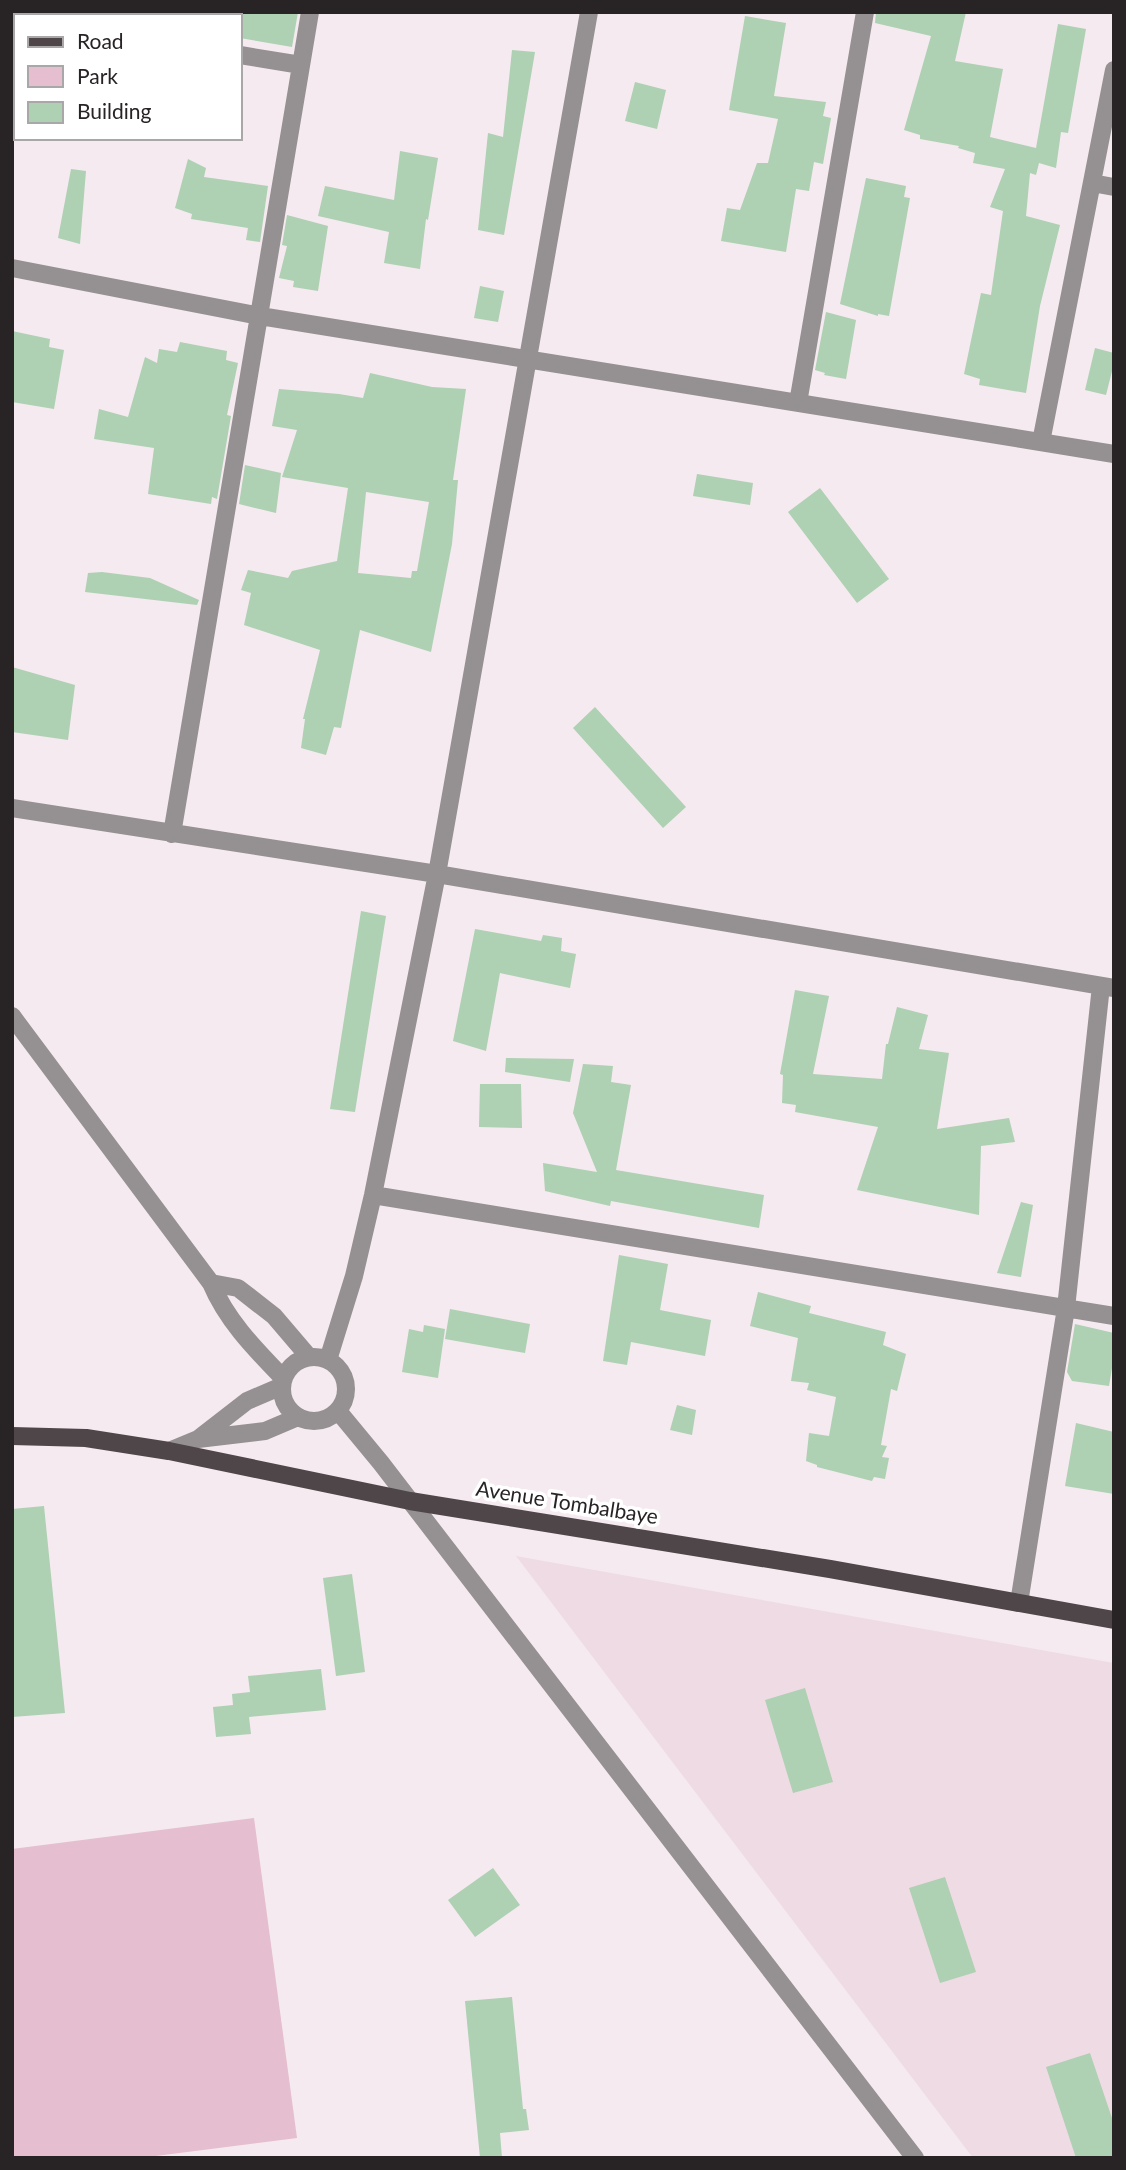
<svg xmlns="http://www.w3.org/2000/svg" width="1126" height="2170" viewBox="0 0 1126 2170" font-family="Lato,sans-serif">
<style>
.built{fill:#efdbe4}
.green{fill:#e5becf}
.building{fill:#aed0b3;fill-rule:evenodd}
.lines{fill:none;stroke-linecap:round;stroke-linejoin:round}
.minor{stroke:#959092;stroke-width:18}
.major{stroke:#4e4649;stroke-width:18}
.labels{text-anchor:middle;stroke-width:7;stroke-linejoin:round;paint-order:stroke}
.street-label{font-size:21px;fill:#282325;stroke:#fff}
</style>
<rect width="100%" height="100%" fill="#f5eaef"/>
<path class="built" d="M 516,1556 L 1114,1663 L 1114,2158 L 973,2158 Z"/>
<path class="green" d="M 254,1818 L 297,2138 L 140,2158 L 12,2158 L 12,1849 Z"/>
<path class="building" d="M 240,12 L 298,12 L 292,47 L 240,38 Z
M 876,12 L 966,12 L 955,61 L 1003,69 L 990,137 L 1036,148 L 1058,24 L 1086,29 L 1068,133 L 1061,132 L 1056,168 L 1039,163 L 1036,175 L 1030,173 L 1026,216 L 1060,225 L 1040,306 L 1026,393 L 979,385 L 980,379 L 964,374 L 981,293 L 991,295 L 1003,211 L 990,207 L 1005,169 L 973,163 L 975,153 L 958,148 L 959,146 L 920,139 L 920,135 L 904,130 L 931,36 L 875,23 Z
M 745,16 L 786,23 L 774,96 L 826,102 L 823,116 L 831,118 L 823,164 L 814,162 L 809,191 L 796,189 L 786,252 L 721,241 L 727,208 L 740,210 L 757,163 L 768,163 L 778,119 L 729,110 Z
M 512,50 L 535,52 L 504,235 L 478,230 L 488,133 L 503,137 Z
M 635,82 L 666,90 L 657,129 L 625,121 Z
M 400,151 L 438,158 L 428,220 L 426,219 L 420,269 L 384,263 L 389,232 L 318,216 L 325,186 L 394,200 Z
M 188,159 L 206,168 L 204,177 L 268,186 L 260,242 L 246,240 L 248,228 L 191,219 L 192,214 L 175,208 Z
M 71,169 L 86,171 L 80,244 L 58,238 Z
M 866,178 L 906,186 L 904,197 L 910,198 L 889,316 L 878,314 L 878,316 L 840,304 Z
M 287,215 L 328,226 L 318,291 L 293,287 L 294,281 L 279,278 L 287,246 L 282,245 Z
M 480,286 L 504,291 L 498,322 L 474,318 Z
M 826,312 L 856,320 L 846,379 L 824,375 L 825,373 L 815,370 Z
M 12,331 L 50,339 L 49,347 L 64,350 L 54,409 L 12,402 Z
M 180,342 L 227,351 L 226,360 L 238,363 L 227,415 L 231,416 L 217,499 L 212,497 L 211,504 L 148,494 L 154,448 L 94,439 L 99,409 L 128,417 L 145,357 L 157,363 L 159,349 L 177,352 Z
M 1095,348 L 1114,353 L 1114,363 L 1106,395 L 1085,390 Z
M 370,373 L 432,387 L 466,389 L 453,480 L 458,480 L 452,544 L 431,652 L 360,630 L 341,728 L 334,727 L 326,755 L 301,748 L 305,719 L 303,719 L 320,650 L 244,625 L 251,593 L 241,590 L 248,570 L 288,578 L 292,571 L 337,561 L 348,488 L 282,477 L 297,430 L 272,426 L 279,389 L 339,394 L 363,398 ZM 366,492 L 429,502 L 417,571 L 412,571 L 411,578 L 358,573 Z
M 245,465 L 281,473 L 276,513 L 239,504 Z
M 697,474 L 753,483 L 750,505 L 693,496 Z
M 820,488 L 889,579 L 857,603 L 788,512 Z
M 102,572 L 150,578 L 199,600 L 197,605 L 85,592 L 88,573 Z
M 12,667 L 75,685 L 68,740 L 12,732 Z
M 595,707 L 686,807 L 663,828 L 573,728 Z
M 361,911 L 386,916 L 355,1112 L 330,1109 Z
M 475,929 L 541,941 L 543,935 L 562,938 L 561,951 L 576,954 L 570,988 L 500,973 L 486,1051 L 453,1041 Z
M 795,990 L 829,996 L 813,1074 L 882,1079 L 886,1044 L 888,1044 L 897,1007 L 928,1015 L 919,1049 L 949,1053 L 937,1129 L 1009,1118 L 1015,1142 L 981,1146 L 979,1215 L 857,1190 L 878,1127 L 795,1112 L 796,1105 L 782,1103 L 783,1075 L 780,1074 Z
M 506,1058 L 574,1059 L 570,1082 L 505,1072 Z
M 583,1064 L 613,1066 L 611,1082 L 631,1085 L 616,1170 L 764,1195 L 759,1228 L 611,1201 L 610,1206 L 545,1191 L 543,1163 L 597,1172 L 573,1113 Z
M 480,1084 L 521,1084 L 522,1128 L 479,1127 Z
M 1021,1202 L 1033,1205 L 1021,1277 L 997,1273 Z
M 619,1255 L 668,1264 L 660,1310 L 711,1320 L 705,1356 L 631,1342 L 627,1365 L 603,1361 Z
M 758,1292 L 811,1306 L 809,1313 L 886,1332 L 883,1345 L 906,1354 L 897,1391 L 891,1389 L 881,1445 L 887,1446 L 882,1457 L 889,1458 L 885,1479 L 874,1477 L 872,1481 L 817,1467 L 817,1465 L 806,1461 L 809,1433 L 829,1436 L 836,1397 L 807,1390 L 809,1383 L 791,1381 L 798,1338 L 750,1326 Z
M 450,1309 L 530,1324 L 525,1353 L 445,1339 Z
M 1075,1324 L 1114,1333 L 1114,1356 L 1109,1386 L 1072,1381 L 1067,1372 Z
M 424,1325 L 445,1329 L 438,1378 L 402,1372 L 409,1329 L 423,1332 Z
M 677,1405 L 696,1410 L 692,1435 L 670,1430 Z
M 1076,1423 L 1114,1432 L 1114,1494 L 1065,1486 Z
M 44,1506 L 65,1713 L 12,1717 L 12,1509 Z
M 352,1574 L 365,1672 L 336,1676 L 323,1578 Z
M 321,1669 L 326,1710 L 249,1717 L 251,1734 L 216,1737 L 213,1707 L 233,1705 L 232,1694 L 250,1692 L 248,1676 Z
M 805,1688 L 833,1782 L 793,1793 L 765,1700 Z
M 493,1868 L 520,1905 L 475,1937 L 448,1900 Z
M 945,1877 L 976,1972 L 940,1983 L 909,1888 Z
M 512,1997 L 523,2109 L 526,2109 L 529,2130 L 500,2133 L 502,2158 L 480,2158 L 465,2001 Z
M 1090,2053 L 1114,2124 L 1114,2158 L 1076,2158 L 1046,2067 Z"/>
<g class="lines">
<path class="minor" d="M 12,17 L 16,18
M 240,55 L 301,65
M 1092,183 L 1114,187
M 12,268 L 260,316 L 1114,454
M 798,403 L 865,12
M 1041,442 L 1114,70
M 12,808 L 437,874 L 1114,988
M 172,834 L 310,12
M 12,1016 L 211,1283 C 227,1321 255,1349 283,1378
M 373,1195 L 1114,1316
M 211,1283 L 238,1288 L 274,1316 L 309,1357
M282 1389a32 32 0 1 1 64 0a32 32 0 1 1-64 0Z
M 328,1360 L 354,1276 L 373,1195 L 437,874 L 589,12
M 338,1411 L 381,1463 L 915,2158
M 198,1439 L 247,1401 L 282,1386
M 169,1451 L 198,1439 L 265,1431 L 298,1417
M 1019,1603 L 1066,1308 L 1101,986"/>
<path class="major" d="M 12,1436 L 86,1438 L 169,1451 L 410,1501 L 830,1569 L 1114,1620"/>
</g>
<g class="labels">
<g class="street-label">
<text transform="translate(567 1503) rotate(9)" y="7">Avenue Tombalbaye</text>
</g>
</g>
<rect width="1126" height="2170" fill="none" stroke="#282325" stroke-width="28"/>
<rect x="14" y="14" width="228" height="126" fill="#ffffff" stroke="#a9a7a8" stroke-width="2"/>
<rect x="28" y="37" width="35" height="10" fill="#4e4649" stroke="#a9a7a8" stroke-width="2"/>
<text x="77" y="49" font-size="21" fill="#282325">Road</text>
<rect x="28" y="66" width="35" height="21" fill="#e5becf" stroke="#a9a7a8" stroke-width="2"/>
<text x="77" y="84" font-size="21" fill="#282325">Park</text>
<rect x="28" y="102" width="35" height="21" fill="#aed0b3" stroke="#a9a7a8" stroke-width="2"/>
<text x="77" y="119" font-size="21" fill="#282325">Building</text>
</svg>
